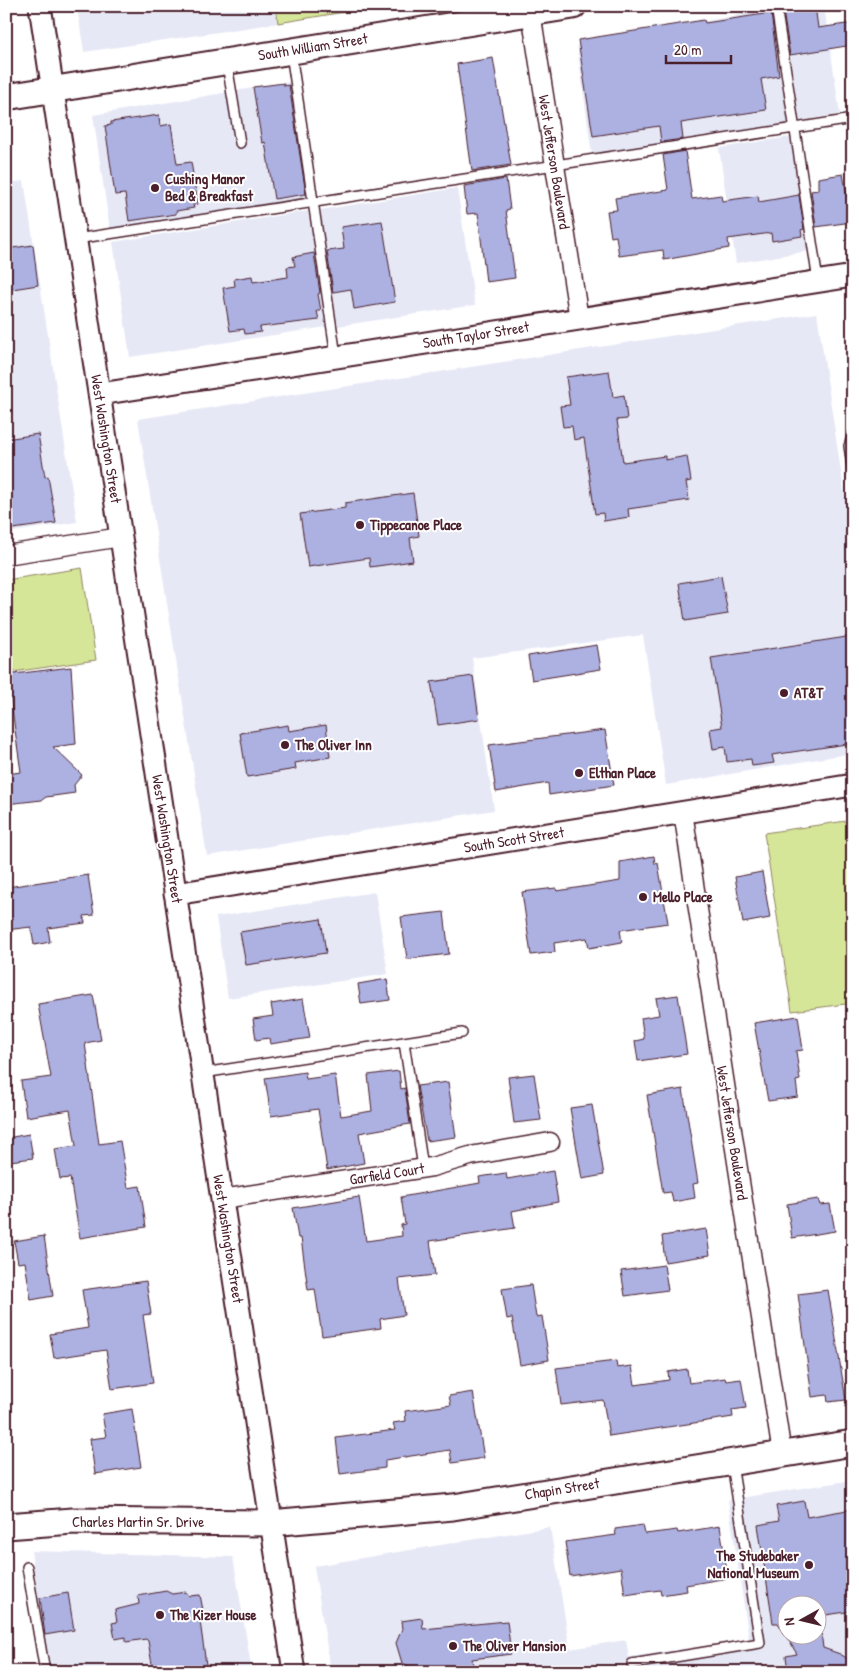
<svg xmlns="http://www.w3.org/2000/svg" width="859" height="1678" viewBox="0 0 859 1678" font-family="'Patrick Hand',sans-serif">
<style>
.built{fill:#e6e8f6;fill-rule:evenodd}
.green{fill:#d6e699;stroke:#908262}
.building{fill:#acb1e2;stroke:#4a1f2b;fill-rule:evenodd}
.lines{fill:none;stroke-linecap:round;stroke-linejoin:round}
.service-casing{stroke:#4a1f2b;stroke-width:12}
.minor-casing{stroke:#4a1f2b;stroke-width:21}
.tertiary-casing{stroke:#4a1f2b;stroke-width:25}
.secondary-casing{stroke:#4a1f2b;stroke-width:29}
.service{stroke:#fff;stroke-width:9}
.minor{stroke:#fff;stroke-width:18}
.tertiary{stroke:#fff;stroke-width:21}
.secondary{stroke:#fff;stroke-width:25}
.poi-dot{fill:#4a1f2b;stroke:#fff;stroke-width:2}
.labels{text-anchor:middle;stroke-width:4;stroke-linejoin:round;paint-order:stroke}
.street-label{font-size:15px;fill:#4a1f2b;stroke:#fff}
.poi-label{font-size:15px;font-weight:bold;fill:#4a1f2b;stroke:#fff;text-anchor:start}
</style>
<rect width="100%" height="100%" fill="#fff"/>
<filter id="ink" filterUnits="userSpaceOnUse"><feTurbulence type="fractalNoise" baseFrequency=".02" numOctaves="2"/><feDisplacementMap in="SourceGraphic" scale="10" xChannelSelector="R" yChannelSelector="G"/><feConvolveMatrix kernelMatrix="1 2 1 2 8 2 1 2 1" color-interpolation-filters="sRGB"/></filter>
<g filter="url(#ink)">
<path class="built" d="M 77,6 L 276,6 L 278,23 L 84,52 Z
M 783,6 L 824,6 L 840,114 L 800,121 Z
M 771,9 L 788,123 L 592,155 L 577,45 Z
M 289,82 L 307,199 L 110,230 L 93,115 Z
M 790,137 L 808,251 L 736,263 L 719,148 Z
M 24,181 L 77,522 L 6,533 L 6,183 Z
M 457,188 L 475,305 L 338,326 L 320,210 Z
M 308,211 L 326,327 L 130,357 L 113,242 Z
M 817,313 L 853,551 L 853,753 L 666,785 L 643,635 L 472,658 L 494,810 L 207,856 L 138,419 Z
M 375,892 L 388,974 L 228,998 L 216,917 Z
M 853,1480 L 853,1672 L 331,1672 L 314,1566 L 550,1527 L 570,1649 L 626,1640 L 629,1657 L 749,1639 L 728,1500 ZM 786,1606 L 816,1606 L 816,1636 L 786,1636 Z
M 31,1551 L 233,1557 L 252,1672 L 50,1672 Z"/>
<path class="green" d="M 276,6 L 381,6 L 278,23 Z
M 82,568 L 96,660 L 6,673 L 6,580 Z
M 853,820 L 853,1003 L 792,1011 L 764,833 Z"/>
<path class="building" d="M 802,6 L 815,6 L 818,28 L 853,23 L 853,45 L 790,55 L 783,11 L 784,9 Z
M 771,13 L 779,76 L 761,79 L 766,110 L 681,123 L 683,139 L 661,142 L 659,126 L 593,136 L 578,40 L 704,20 L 705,23 Z
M 493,58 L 511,165 L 472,171 L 457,64 Z
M 284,83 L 284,86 L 289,85 L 306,194 L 274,199 L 265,142 L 262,143 L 253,87 Z
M 159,115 L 160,126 L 171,124 L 177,164 L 191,162 L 198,204 L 193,205 L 194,208 L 176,211 L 176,214 L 129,221 L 125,194 L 115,195 L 105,126 L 111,125 L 111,122 Z
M 685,151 L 692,199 L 721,195 L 722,201 L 758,196 L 759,202 L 799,195 L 804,229 L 801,230 L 802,236 L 772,241 L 771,233 L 728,239 L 729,248 L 664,260 L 663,250 L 619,256 L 616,236 L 611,237 L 607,211 L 617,210 L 615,198 L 668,190 L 663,155 Z
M 843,174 L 852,222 L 816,227 L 811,191 L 818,190 L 818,178 Z
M 506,179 L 510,209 L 506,210 L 515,278 L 486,282 L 478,213 L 467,214 L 464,186 Z
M 382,221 L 395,302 L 354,309 L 351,289 L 333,292 L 327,251 L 344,249 L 341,227 Z
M 33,245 L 38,285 L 6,290 L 6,249 Z
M 314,253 L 320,293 L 318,294 L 321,311 L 317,311 L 319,320 L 260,327 L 261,332 L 245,334 L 244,329 L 230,331 L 223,288 L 235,286 L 234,279 L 252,276 L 253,282 L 288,277 L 287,267 L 295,266 L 293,257 Z
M 609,371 L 613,397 L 624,395 L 627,419 L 617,420 L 623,462 L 665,456 L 665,460 L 687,456 L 691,481 L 686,482 L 689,500 L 628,509 L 629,517 L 604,521 L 603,513 L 595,514 L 584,438 L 574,440 L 572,426 L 563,427 L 560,406 L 570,405 L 566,377 Z
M 38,434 L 45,477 L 48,476 L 56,523 L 6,530 L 6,439 Z
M 413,493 L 419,536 L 410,538 L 413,561 L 370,567 L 369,558 L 308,567 L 300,514 L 345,508 L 345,503 Z
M 721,576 L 728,614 L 685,621 L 679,583 Z
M 853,636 L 853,743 L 772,755 L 774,763 L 752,766 L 751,759 L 727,762 L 725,747 L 713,749 L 710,729 L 722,727 L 711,658 Z
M 597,645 L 601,669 L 532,680 L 528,656 Z
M 71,667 L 76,744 L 53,747 L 82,775 L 74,785 L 75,793 L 46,797 L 42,800 L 6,804 L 6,774 L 21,772 L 10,695 L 6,696 L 6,675 Z
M 473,676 L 479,719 L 438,725 L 431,682 Z
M 288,725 L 289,731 L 326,725 L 330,757 L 295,763 L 296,769 L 247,777 L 240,733 Z
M 605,730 L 614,785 L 549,795 L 548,783 L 496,792 L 489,745 Z
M 654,856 L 655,864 L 658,863 L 668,923 L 620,930 L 622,942 L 589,948 L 587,938 L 554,943 L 555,952 L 531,955 L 522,892 L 556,888 L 557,891 L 620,881 L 620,862 Z
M 762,872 L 770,918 L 743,923 L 735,877 Z
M 88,875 L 94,915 L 84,916 L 85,923 L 48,928 L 50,942 L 34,945 L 31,927 L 6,930 L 6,909 L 10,908 L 7,887 Z
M 444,912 L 449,954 L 407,959 L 401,917 Z
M 321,919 L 326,953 L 246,965 L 240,932 Z
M 387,979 L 390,1000 L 361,1004 L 358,984 Z
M 93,995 L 101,1040 L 85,1043 L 99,1144 L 120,1141 L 128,1188 L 140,1186 L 146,1227 L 80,1238 L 70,1178 L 60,1179 L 55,1149 L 76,1146 L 70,1110 L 26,1117 L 21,1081 L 51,1077 L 38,1004 Z
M 678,995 L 687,1054 L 638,1061 L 635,1041 L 644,1039 L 641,1018 L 659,1015 L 656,998 Z
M 303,999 L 310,1038 L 270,1044 L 269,1038 L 256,1040 L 253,1019 L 273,1016 L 271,1004 Z
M 798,1016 L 803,1050 L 796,1051 L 800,1080 L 796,1081 L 798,1097 L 768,1101 L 754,1023 Z
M 399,1071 L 401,1089 L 405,1088 L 410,1124 L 359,1133 L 364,1163 L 327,1170 L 318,1109 L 271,1116 L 265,1078 L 305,1072 L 306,1079 L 335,1075 L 341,1116 L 372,1111 L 368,1075 Z
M 534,1074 L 541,1120 L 514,1123 L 508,1077 Z
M 448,1082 L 456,1137 L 427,1141 L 417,1086 Z
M 683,1089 L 698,1183 L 693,1184 L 695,1198 L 673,1202 L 671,1192 L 663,1193 L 647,1095 Z
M 592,1105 L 604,1175 L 582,1179 L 570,1108 Z
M 29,1134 L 33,1158 L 10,1161 L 7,1138 Z
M 553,1171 L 558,1202 L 512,1211 L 515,1228 L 430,1241 L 435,1275 L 399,1279 L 404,1315 L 380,1319 L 381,1328 L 322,1336 L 315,1289 L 308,1290 L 301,1238 L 298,1238 L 293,1208 L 359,1197 L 366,1241 L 402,1236 L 401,1225 L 405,1224 L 401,1197 L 480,1183 L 479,1177 L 506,1173 L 507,1179 Z
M 818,1199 L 820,1205 L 830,1204 L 835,1231 L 792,1238 L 787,1204 Z
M 706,1229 L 710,1255 L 665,1262 L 662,1236 Z
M 44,1236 L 53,1296 L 31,1300 L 25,1262 L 18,1263 L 14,1241 Z
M 664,1265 L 668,1290 L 625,1296 L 621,1271 Z
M 146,1281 L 151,1314 L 143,1315 L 153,1383 L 112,1389 L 106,1350 L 54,1358 L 50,1334 L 88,1328 L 82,1290 Z
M 531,1285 L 536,1317 L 542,1316 L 549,1360 L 520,1365 L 512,1318 L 507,1319 L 502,1289 Z
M 828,1290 L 846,1400 L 828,1402 L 827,1395 L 812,1397 L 798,1294 Z
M 616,1361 L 617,1368 L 632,1366 L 635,1385 L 669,1380 L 668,1372 L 687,1369 L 689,1383 L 725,1378 L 726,1381 L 741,1379 L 746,1408 L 732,1410 L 733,1417 L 609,1436 L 603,1400 L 561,1405 L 556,1368 Z
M 473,1392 L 484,1458 L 452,1463 L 450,1450 L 385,1460 L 385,1468 L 340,1474 L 336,1438 L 395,1430 L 393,1423 L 406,1421 L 405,1411 L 451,1405 L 449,1396 Z
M 132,1409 L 141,1467 L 95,1474 L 90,1439 L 106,1437 L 102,1414 Z
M 804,1501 L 807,1517 L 853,1509 L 853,1611 L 819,1616 L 823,1648 L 840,1654 L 853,1662 L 853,1672 L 788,1672 L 786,1656 L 797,1654 L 778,1623 L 773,1623 L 758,1525 L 779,1521 L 776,1506 ZM 786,1606 L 816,1606 L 816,1636 L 786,1636 Z
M 643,1525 L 645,1534 L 677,1530 L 678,1533 L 720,1526 L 728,1578 L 686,1585 L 687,1591 L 661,1595 L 660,1590 L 625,1595 L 621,1568 L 570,1576 L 565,1542 L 616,1535 L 615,1529 Z
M 166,1591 L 172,1594 L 186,1592 L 189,1596 L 200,1595 L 205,1620 L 200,1621 L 207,1672 L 153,1670 L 148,1641 L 146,1639 L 126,1642 L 126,1637 L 115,1639 L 112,1623 L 117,1622 L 115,1610 L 139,1604 L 138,1596 Z
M 68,1593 L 74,1630 L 45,1635 L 40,1598 Z
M 422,1618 L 423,1629 L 507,1621 L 511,1654 L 472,1659 L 474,1672 L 419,1672 L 419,1670 L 402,1663 L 396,1643 L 402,1629 L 401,1621 Z"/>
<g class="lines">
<defs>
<path id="service" d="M 776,6 L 818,281
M 291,53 L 336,356
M 227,64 L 240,143
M 76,239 L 853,119
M 853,435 L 849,446 L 853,472
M 404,1042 L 423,1168
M 203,1073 L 462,1033
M 27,1567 L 45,1672
M 632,1664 L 760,1643 L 732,1464"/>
<path id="minor" d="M 530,6 L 579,319
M 6,555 L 121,537
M 683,812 L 782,1454
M 222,1199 L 432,1167 L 470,1156 L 550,1142"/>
<path id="tertiary" d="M 40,6 L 294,1672
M 100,394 L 853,276
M 175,894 L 853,785"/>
<path id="secondary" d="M 6,97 L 573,6
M 6,1526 L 73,1521 L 270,1523 L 453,1507 L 853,1443"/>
</defs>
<use href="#service" class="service-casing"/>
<use href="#minor" class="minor-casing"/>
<use href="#tertiary" class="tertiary-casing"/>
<use href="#secondary" class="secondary-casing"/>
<use href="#service" class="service"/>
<use href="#minor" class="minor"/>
<use href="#tertiary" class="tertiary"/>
<use href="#secondary" class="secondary"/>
</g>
</g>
<g class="poi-dot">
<circle cx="155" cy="188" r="5"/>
<circle cx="360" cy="525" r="5"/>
<circle cx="784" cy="693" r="5"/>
<circle cx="285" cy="745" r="5"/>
<circle cx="579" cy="773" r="5"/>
<circle cx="643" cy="897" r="5"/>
<circle cx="809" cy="1565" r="5"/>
<circle cx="160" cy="1615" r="5"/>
<circle cx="453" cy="1646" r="5"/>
</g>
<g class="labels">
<g class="street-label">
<text transform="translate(313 47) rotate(-9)" y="5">South William Street</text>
<text transform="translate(554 162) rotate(81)" y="5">West Jefferson Boulevard</text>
<text transform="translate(476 335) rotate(-9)" y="5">South Taylor Street</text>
<text transform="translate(106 439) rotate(81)" y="5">West Washington Street</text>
<text transform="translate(167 839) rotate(81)" y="5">West Washington Street</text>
<text transform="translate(514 840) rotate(-9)" y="5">South Scott Street</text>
<text transform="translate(732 1133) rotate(81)" y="5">West Jefferson Boulevard</text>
<text transform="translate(387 1174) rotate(-9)" y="5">Garfield Court</text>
<text transform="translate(228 1239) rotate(81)" y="5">West Washington Street</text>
<text transform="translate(562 1489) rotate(-9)" y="5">Chapin Street</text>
<text x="138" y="1527">Charles Martin Sr. Drive</text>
</g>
<g class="poi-label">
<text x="165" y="184">Cushing Manor<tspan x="165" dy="17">Bed &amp; Breakfast</tspan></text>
<text x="370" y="530">Tippecanoe Place</text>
<text x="794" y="698">AT&amp;T</text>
<text x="295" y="750">The Oliver Inn</text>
<text x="589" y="778">Elthan Place</text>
<text x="653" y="902">Mello Place</text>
<text x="799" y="1561" text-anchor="end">The Studebaker<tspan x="799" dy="17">National Museum</tspan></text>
<text x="170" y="1620">The Kizer House</text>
<text x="463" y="1651">The Oliver Mansion</text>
</g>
</g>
<rect width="859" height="1678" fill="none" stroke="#fff" stroke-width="25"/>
<rect x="12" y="12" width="834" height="1653" fill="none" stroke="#4a1f2b" stroke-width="2" filter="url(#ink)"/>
<g transform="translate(802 1620) rotate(262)"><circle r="24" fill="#ffffff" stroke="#b7a5aa"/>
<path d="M0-4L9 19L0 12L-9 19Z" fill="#4a1f2b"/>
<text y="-8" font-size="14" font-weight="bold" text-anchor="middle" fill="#4a1f2b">N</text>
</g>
<path d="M666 55v8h65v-8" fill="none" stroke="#4a1f2b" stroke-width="2.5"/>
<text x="674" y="55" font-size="15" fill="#4a1f2b" stroke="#ffffff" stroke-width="4" paint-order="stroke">20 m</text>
</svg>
